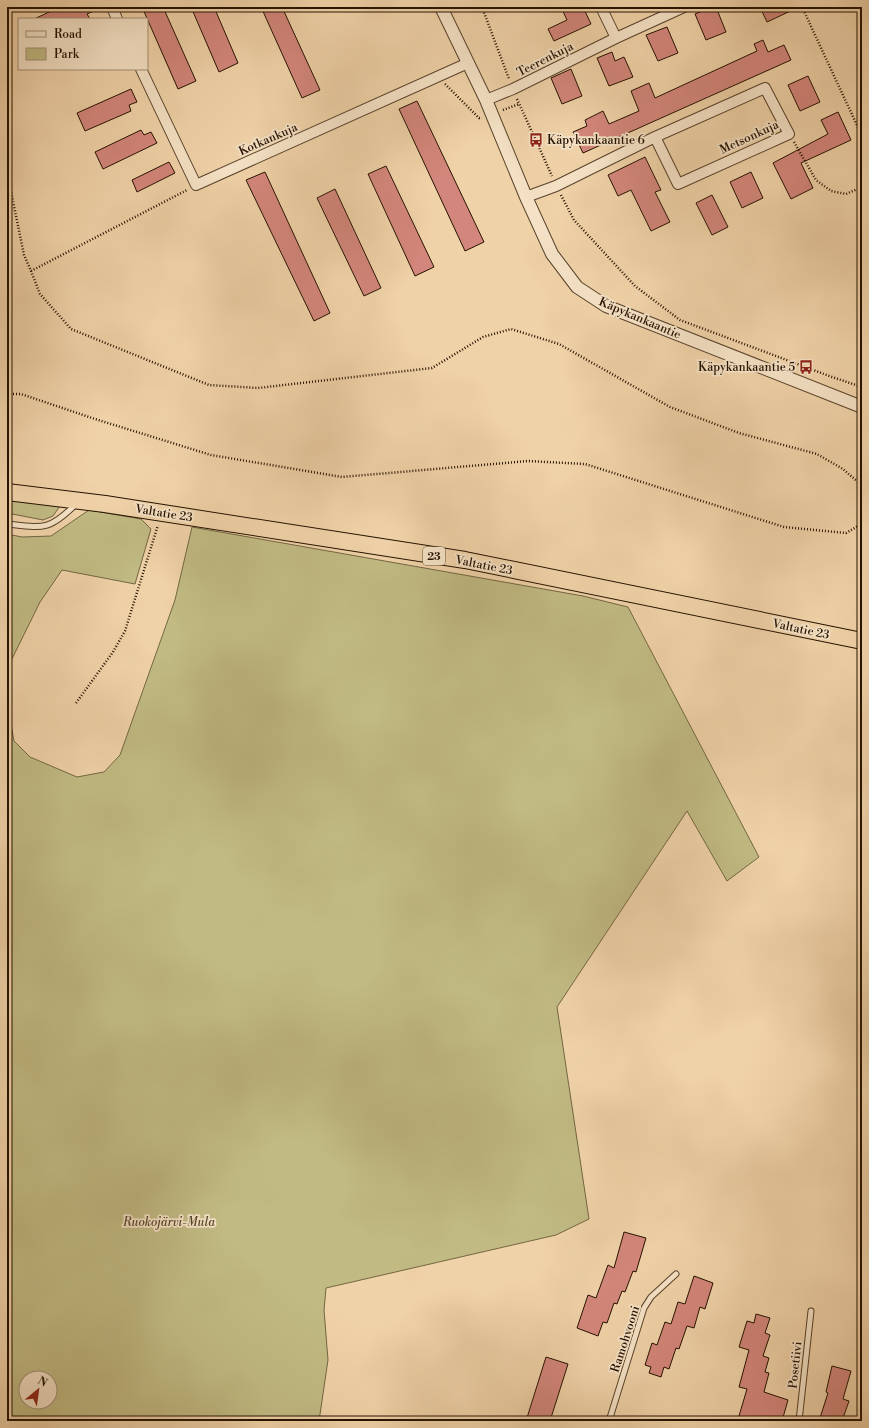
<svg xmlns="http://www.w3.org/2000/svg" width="869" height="1428" viewBox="0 0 869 1428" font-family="'Libre Bodoni',serif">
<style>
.green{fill:#c1ba83;stroke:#736642;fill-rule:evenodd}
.building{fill:#d3867b;stroke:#251200}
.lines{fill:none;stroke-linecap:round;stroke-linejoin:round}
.service-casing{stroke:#58422a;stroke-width:7}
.minor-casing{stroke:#58422a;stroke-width:12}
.tertiary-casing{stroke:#58422a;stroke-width:14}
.trunk-casing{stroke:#251200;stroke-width:18}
.path{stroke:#251200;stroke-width:2.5;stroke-dasharray:1 2;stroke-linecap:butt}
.service{stroke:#f5e2c6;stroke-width:5}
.minor{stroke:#f5e2c6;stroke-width:10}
.tertiary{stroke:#f5e2c6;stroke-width:12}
.trunk{stroke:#f0d2a8;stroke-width:16}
.labels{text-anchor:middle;stroke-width:3.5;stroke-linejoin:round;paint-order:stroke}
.shield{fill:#f5e2c6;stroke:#63503b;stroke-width:1}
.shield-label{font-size:11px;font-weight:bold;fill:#251200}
.street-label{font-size:12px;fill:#251200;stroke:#f5e2c6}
.poi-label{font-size:12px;fill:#251200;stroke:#f5e2c6;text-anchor:start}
.park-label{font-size:12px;font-style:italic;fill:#544427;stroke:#f5e2c6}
</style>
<rect width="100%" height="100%" fill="#f0d2a8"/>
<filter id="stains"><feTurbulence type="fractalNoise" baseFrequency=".005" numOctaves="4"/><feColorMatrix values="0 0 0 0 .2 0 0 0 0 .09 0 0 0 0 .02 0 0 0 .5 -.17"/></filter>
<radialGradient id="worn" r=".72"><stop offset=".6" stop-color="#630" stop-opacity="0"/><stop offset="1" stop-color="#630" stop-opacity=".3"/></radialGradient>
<path class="green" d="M 7,499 L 60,506 L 53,516 L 43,520 L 7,513 Z
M 89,510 L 141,519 L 151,529 L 135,584 L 62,570 L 40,602 L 7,669 L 7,534 L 22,537 L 51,536 Z
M 192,527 L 583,596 L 628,607 L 759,857 L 727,881 L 687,811 L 557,1007 L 589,1219 L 556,1235 L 326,1288 L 324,1310 L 328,1360 L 319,1421 L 7,1421 L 7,701 L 14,741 L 30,757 L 77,777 L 104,772 L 120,755 L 175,600 ZM 26,1378 L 50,1378 L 50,1402 L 26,1402 Z"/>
<path class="building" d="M 60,7 L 103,7 L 87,14 L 90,19 L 34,19 Z
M 142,7 L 163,7 L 196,81 L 178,89 Z
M 191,7 L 214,7 L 238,63 L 219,72 Z
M 261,7 L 282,7 L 320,90 L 302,98 Z
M 561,7 L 583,7 L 591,24 L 554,41 L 548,29 L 567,20 Z
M 712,7 L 716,7 L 726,32 L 706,40 L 695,14 Z
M 760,7 L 799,7 L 767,22 Z
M 667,27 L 678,53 L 658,61 L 646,35 Z
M 763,40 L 768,52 L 784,45 L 791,60 L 583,153 L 573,132 L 587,126 L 585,120 L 603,111 L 609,124 L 639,111 L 631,91 L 649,83 L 655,98 L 757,51 L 754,44 Z
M 612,52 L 615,61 L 624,57 L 633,77 L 609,86 L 597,58 Z
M 571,69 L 582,96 L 562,104 L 551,78 Z
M 808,76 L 820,102 L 800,111 L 788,85 Z
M 131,89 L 137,102 L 129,105 L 131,111 L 85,131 L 77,113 Z
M 417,101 L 484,242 L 465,251 L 399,109 Z
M 838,112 L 851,140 L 801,163 L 813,188 L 791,199 L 773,163 L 828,134 L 821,120 Z
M 141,130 L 144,135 L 151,132 L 157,143 L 103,169 L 95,152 Z
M 645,157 L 661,190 L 655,192 L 670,222 L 651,231 L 631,190 L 618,196 L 608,175 Z
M 169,162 L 175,173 L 137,192 L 132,180 Z
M 386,166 L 434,267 L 415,276 L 368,174 Z
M 265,172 L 330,313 L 314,321 L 246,180 Z
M 751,172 L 763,198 L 742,208 L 730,182 Z
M 335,189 L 381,288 L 364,296 L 317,198 Z
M 712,195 L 728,227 L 712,235 L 696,203 Z
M 624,1232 L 646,1238 L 636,1272 L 633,1271 L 625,1292 L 622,1291 L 617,1304 L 614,1303 L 607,1323 L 603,1322 L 598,1336 L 577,1328 L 588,1295 L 596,1298 L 608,1265 L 614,1268 Z
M 694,1276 L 713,1283 L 705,1309 L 700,1307 L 694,1328 L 687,1326 L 679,1349 L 676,1348 L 669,1369 L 664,1367 L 661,1377 L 649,1373 L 651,1367 L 645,1365 L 652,1343 L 657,1345 L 665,1322 L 671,1324 L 678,1302 L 685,1304 Z
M 756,1314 L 770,1318 L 765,1333 L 770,1335 L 763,1356 L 769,1358 L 765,1372 L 769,1373 L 764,1392 L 788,1400 L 782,1421 L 740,1421 L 741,1417 L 739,1416 L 747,1389 L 739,1387 L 749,1350 L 739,1347 L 747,1321 L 754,1323 Z
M 546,1357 L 568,1364 L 550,1421 L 526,1421 Z
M 832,1366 L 851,1371 L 843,1399 L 849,1401 L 842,1421 L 819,1421 L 828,1393 L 826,1392 Z"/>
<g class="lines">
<defs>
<path id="service" d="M 7,524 C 43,528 49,531 76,504
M 609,1421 L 644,1308 L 651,1297 L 676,1274
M 799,1421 L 811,1311"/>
<path id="minor" d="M 112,7 L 117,19
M 601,7 L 616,38
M 141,69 L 196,185 L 468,63
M 486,100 L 513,89 L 616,38 L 684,7
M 526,197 L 556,186 L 655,137 L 765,88 L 789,134 L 678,184 L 655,137"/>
<path id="tertiary" d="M 441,7 L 486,100 L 526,197 L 552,254 L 577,287 L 606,306 L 862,407"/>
<path id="trunk" d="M 7,492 L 105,504 L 465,560 L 862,641"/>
</defs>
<use href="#service" class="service-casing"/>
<use href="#minor" class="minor-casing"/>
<use href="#tertiary" class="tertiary-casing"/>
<use href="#trunk" class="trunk-casing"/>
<path class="path" d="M 482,7 L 509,79
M 802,7 L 862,136
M 445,84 L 479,118 L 482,118
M 517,99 L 552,176
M 503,110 L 519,104
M 794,142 L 816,180 L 831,191 L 846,194 L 862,187
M 7,172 L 24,255 L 31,271 L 40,294 L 71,329 L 209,385 L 258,388 L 432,368 L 483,337 L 511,329 L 559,344 L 670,407 L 739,433 L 817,454 L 843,469 L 859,483 L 862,490
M 561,195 L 574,220 L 635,286 L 680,320 L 832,377 L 862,387
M 31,271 L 187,190
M 7,394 L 21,394 L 95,419 L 211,455 L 342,477 L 528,461 L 585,464 L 784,527 L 846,533 L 858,526 L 862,520
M 859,483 L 862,476
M 76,703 L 113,652 L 125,631 L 158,525"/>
<use href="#service" class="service"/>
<use href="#minor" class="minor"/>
<use href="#tertiary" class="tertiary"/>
<use href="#trunk" class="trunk"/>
</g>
<defs>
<symbol id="bus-bare" viewBox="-9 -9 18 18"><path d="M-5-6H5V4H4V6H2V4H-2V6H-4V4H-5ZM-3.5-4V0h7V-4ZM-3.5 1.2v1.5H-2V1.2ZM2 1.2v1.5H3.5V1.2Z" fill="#8f2418" stroke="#f5e2c6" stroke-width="2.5" paint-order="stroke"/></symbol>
</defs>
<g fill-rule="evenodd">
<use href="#bus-bare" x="526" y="130" width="20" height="20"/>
<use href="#bus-bare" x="796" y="357" width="20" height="20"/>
</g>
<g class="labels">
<rect class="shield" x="423" y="547" width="22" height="18" rx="3"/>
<g class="shield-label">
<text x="434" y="560">23</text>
</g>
<g class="street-label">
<text transform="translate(545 59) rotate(-27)" y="4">Teerenkuja</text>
<text transform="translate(749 137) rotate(-25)" y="4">Metsonkuja</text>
<text transform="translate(268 139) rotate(-24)" y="4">Kotkankuja</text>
<text transform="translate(640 318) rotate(23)" y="4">Käpykankaantie</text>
<text transform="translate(164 513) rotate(9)" y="4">Valtatie 23</text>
<text transform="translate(484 565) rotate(11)" y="4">Valtatie 23</text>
<text transform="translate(801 629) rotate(12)" y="4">Valtatie 23</text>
<text transform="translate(625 1339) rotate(-72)" y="4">Ramohvooni</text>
<text transform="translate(795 1365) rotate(-84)" y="4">Posetiivi</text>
</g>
<g class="poi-label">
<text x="547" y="144">Käpykankaantie 6</text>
<text x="795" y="371" text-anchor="end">Käpykankaantie 5</text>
</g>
<g class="park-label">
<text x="169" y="1226">Ruokojärvi-Mula</text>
</g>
</g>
<rect width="869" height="1428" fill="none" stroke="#f0d2a8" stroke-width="24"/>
<rect x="8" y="8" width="853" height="1412" fill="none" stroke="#251200" stroke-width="2"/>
<rect x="12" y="12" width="845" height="1404" fill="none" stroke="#251200"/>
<rect x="18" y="18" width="130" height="52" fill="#f5e2c6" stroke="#a28f77"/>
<rect x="26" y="31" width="20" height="6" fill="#f5e2c6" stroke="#a28f77"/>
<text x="54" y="38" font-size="12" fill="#251200">Road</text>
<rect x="26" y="48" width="20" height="12" fill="#c1ba83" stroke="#a28f77"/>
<text x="54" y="58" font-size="12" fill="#251200">Park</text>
<g transform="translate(38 1390) rotate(29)"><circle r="19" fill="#f5e2c6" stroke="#a28f77"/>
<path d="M0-3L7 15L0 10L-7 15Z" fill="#8f2418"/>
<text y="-6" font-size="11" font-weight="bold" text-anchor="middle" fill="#251200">N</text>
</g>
<rect width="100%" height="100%" filter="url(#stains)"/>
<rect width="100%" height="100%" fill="url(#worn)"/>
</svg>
